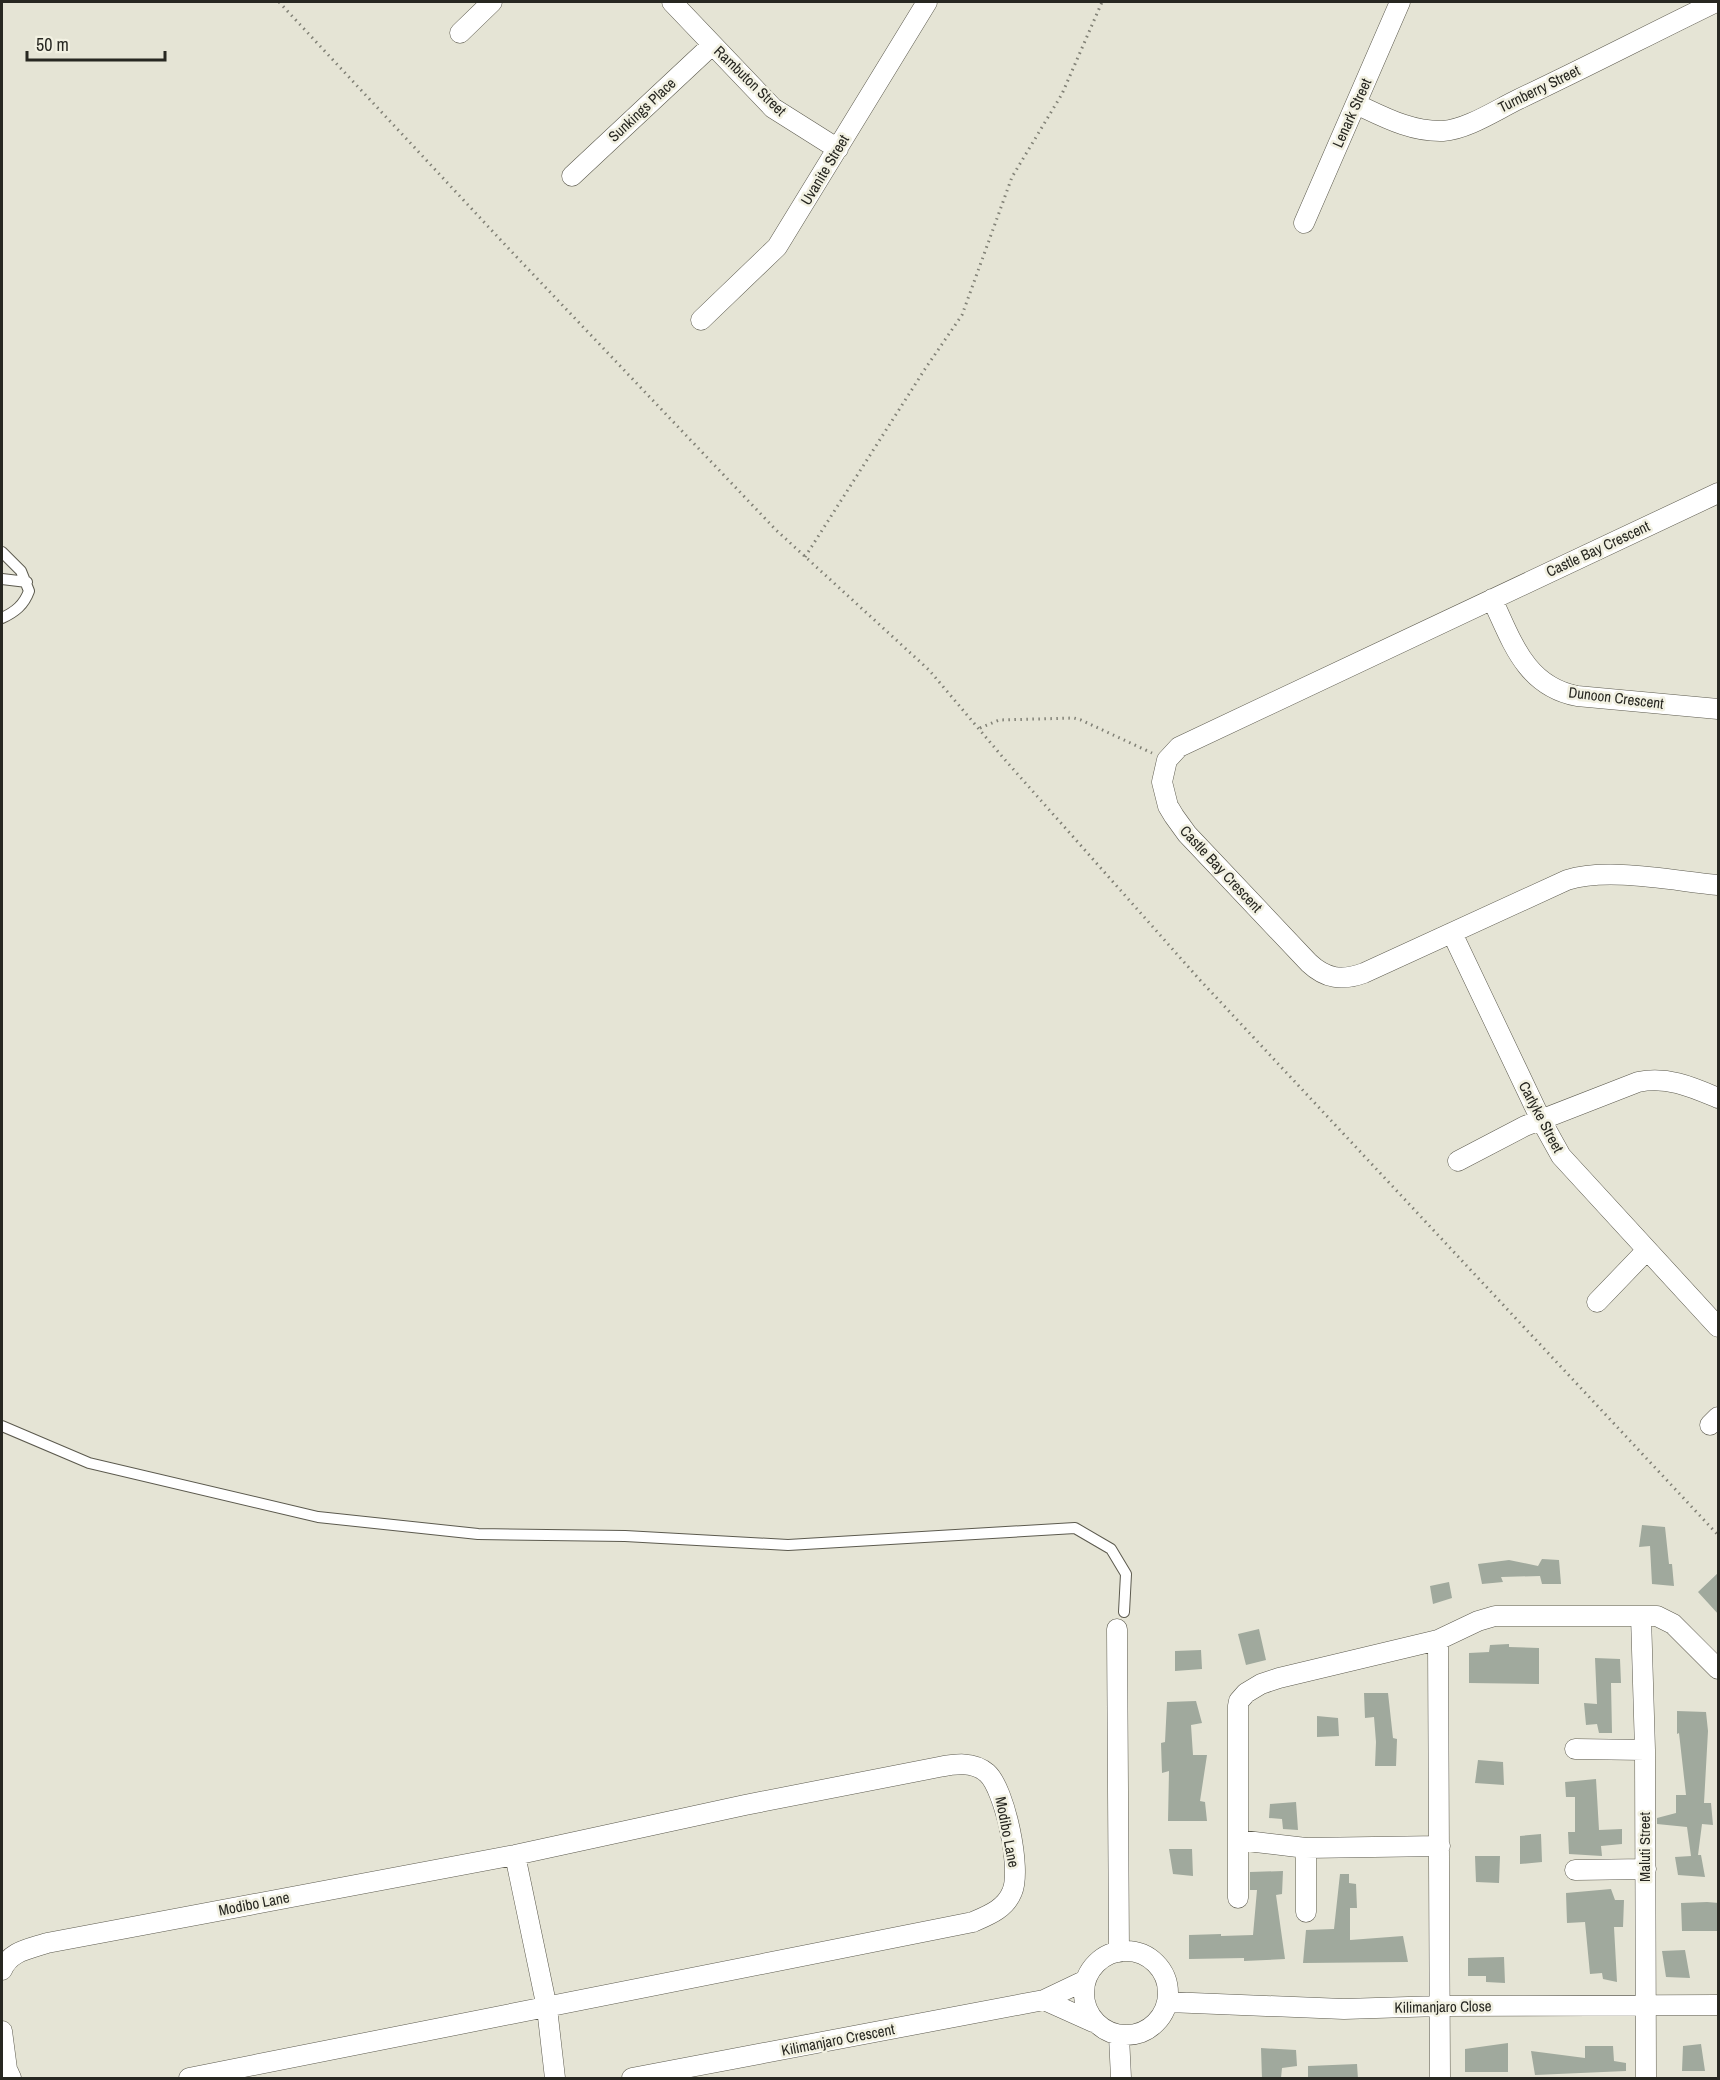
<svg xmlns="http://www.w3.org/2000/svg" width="1720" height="2080" viewBox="0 0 1720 2080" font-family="'Archivo Narrow',sans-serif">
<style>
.building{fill:#a0a99d}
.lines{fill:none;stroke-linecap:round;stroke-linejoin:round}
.service-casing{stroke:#5c5a4e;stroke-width:12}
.minor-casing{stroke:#5c5a4e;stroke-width:21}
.path{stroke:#818176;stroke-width:3;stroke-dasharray:1.5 4.5;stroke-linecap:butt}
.service{stroke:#fff;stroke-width:10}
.minor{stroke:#fff;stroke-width:20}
.labels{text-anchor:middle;stroke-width:5;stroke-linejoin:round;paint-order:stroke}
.street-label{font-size:15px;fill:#272721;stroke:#f2f1e2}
</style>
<rect width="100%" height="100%" fill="#e5e4d5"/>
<path class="building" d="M 1642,1525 L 1665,1527 L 1669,1564 L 1672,1564 L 1674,1586 L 1652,1584 L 1650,1546 L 1639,1547 Z
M 1542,1559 L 1559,1560 L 1561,1584 L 1542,1584 L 1540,1576 L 1501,1577 L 1503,1582 L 1482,1584 L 1478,1564 L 1509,1560 L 1538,1566 Z
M 1719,1572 L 1719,1615 L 1698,1592 Z
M 1449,1582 L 1452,1598 L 1433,1604 L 1430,1586 Z
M 1259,1629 L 1266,1660 L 1246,1665 L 1238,1634 Z
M 1509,1644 L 1509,1647 L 1539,1648 L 1539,1684 L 1469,1683 L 1469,1653 L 1489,1652 L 1490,1645 Z
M 1201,1650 L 1202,1669 L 1175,1671 L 1175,1651 Z
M 1595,1658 L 1620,1659 L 1621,1683 L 1611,1683 L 1612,1733 L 1599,1733 L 1597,1724 L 1586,1725 L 1584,1703 L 1597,1704 Z
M 1364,1693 L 1388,1693 L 1393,1738 L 1397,1739 L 1396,1766 L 1375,1766 L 1376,1742 L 1374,1717 L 1365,1718 Z
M 1196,1701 L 1202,1723 L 1191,1725 L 1193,1755 L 1207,1755 L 1200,1801 L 1205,1802 L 1207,1821 L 1168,1821 L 1169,1771 L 1162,1773 L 1161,1743 L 1165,1742 L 1167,1702 Z
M 1677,1711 L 1706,1712 L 1708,1731 L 1704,1803 L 1711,1803 L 1713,1825 L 1702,1824 L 1698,1855 L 1701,1855 L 1705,1877 L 1678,1875 L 1675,1857 L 1691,1856 L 1687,1827 L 1657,1824 L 1657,1818 L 1676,1813 L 1676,1795 L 1686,1795 L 1679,1733 L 1677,1734 Z
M 1317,1716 L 1338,1718 L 1339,1736 L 1317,1737 Z
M 1478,1760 L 1503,1762 L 1504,1785 L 1475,1783 Z
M 1596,1779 L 1599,1830 L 1622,1829 L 1622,1844 L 1601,1846 L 1602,1856 L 1569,1854 L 1568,1832 L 1575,1832 L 1575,1797 L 1566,1797 L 1565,1782 Z
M 1296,1802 L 1298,1830 L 1283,1829 L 1282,1819 L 1269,1818 L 1270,1804 Z
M 1541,1834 L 1542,1862 L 1520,1864 L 1520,1836 Z
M 1169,1849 L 1192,1849 L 1193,1876 L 1173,1874 Z
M 1475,1856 L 1500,1856 L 1499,1883 L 1476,1882 Z
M 1283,1871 L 1282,1894 L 1276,1895 L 1285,1959 L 1244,1961 L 1244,1958 L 1189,1959 L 1189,1935 L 1221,1934 L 1221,1936 L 1253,1935 L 1257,1890 L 1250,1890 L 1250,1872 Z
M 1340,1874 L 1349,1874 L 1349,1883 L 1356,1884 L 1357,1908 L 1350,1908 L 1350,1940 L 1403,1936 L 1408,1962 L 1303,1963 L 1306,1930 L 1334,1929 Z
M 1611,1889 L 1615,1900 L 1624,1900 L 1623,1927 L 1614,1927 L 1617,1982 L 1603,1979 L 1602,1973 L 1590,1974 L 1585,1922 L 1567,1923 L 1566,1893 Z
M 1707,1902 L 1719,1903 L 1719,1931 L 1682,1931 L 1681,1903 Z
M 1685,1950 L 1690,1978 L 1666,1977 L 1662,1951 Z
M 1504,1957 L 1505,1983 L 1486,1982 L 1486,1976 L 1468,1976 L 1468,1958 Z
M 1508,2043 L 1508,2072 L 1465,2072 L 1465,2049 Z
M 1701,2044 L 1705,2071 L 1682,2071 L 1683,2046 Z
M 1585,2046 L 1613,2046 L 1614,2061 L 1626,2063 L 1626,2071 L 1535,2075 L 1531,2051 L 1585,2058 Z
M 1261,2048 L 1296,2050 L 1297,2066 L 1282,2068 L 1281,2078 L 1262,2079 Z
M 1357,2064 L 1358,2079 L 1308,2079 L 1308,2066 Z"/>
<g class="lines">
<defs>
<path id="service" d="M 2,552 L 21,571 L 29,591 C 24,605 15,612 2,618
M 2,579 L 27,582
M 2,1426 L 89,1463 L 318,1517 L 478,1534 L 625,1536 L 788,1545 L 1075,1528 L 1111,1549 L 1126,1574 L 1124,1612"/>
<path id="minor" d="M 672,2 L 773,108 L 838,149
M 460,33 L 492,2
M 1356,104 C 1384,117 1411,132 1443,131 C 1468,129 1496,110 1519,99 C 1585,68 1650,34 1716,2
M 572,176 L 712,45
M 1304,223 L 1400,2
M 701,320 L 777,247 L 927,2
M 1718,493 L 1179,747 L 1167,760 L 1162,782 L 1168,806 L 1174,816 L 1187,834 L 1309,963 C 1326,979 1342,981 1364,973 L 1567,880 C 1609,867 1674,881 1718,885
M 1492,599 C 1512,641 1525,686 1577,696 L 1718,709
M 1452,933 L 1541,1120 L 1561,1156 L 1718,1327
M 1458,1161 L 1525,1126 L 1638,1082 C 1668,1076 1692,1087 1718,1098
M 1597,1302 L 1647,1250
M 1710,1425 L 1718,1417
M 1641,1616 L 1645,1750 L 1646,2078
M 1117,1629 L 1119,1952
M 1438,1640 L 1440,2078
M 1575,1749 L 1645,1750
M 1440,1846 L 1306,1848 L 1238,1840 L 1238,1706 L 1239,1701 L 1246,1693 L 1261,1684 L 1279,1678 L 1438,1640 L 1478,1621 L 1495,1616 L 1657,1616 L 1673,1624 L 1718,1669
M 1306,1848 L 1306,1912
M 515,1855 L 547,2008 L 555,2078
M 1575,1870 L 1646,1869
M 1238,1898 L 1238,1840
M1084 1993a42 42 0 1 1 84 0a42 42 0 1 1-84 0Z
M 2,1970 C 10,1951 29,1949 47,1943 L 515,1855 L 745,1805 L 939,1767 C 955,1764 973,1761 987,1773 C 1005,1789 1022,1870 1012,1892 C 1005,1909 989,1915 973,1922 L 189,2078
M 1044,2000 L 1093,2022
M 1168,2002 L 1344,2009 L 1440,2006 L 1718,2005
M 2,2031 L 7,2069 L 11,2078
M 1119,2036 L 1121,2078
M 632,2078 L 1044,2000 L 1086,1980"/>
</defs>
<use href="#service" class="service-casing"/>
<use href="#minor" class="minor-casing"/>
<path class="path" d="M 279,2 L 510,250 L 776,530 L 929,670 L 1006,761 L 1199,979 L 1718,1535
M 805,557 L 925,369 L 962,315 L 1012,177 L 1062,94 L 1102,2
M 980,728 L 999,720 L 1074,718 L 1081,720 L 1152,753"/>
<use href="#service" class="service"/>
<use href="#minor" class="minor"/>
</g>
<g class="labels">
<g class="street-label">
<text transform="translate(750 81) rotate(44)" y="5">Rambuton Street</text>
<text transform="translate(1539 89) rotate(-26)" y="5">Turnberry Street</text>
<text transform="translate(642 110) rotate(-43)" y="5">Sunkings Place</text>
<text transform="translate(1352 113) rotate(-66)" y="5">Lenark Street</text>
<text transform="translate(825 170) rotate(-59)" y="5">Uvanite Street</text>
<text transform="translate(1598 549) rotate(-25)" y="5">Castle Bay Crescent</text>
<text transform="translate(1616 698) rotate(7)" y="5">Dunoon Crescent</text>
<text transform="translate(1221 869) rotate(47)" y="5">Castle Bay Crescent</text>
<text transform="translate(1541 1117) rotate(62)" y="5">Carlyke Street</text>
<text transform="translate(1007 1832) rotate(79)" y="5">Modibo Lane</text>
<text transform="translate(1645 1847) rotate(-90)" y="5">Maluti Street</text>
<text transform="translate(254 1904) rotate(-11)" y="5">Modibo Lane</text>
<text transform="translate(1443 2007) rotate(-1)" y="5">Kilimanjaro Close</text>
<text transform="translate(838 2040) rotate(-11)" y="5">Kilimanjaro Crescent</text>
</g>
</g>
<rect width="1720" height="2080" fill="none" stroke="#272721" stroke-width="6"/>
<path d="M27 51v9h138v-9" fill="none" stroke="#272721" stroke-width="3"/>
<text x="36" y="51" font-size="18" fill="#272721" stroke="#f2f1e2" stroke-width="4.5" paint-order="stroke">50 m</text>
</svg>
